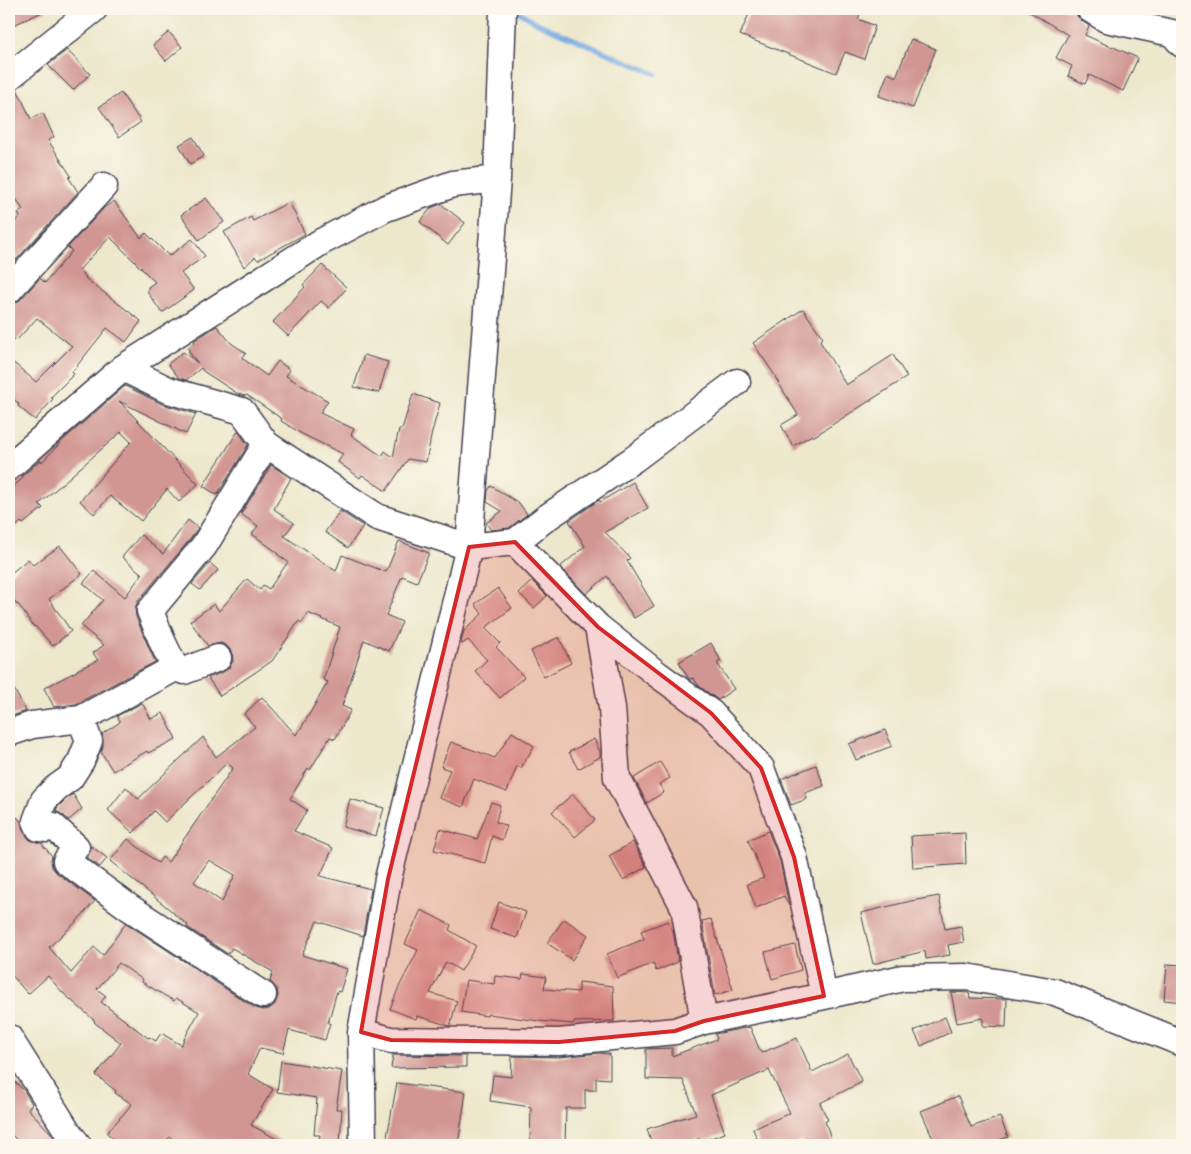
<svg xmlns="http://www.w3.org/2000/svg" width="1191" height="1154" viewBox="0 0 1191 1154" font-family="'Libre Caslon Text',serif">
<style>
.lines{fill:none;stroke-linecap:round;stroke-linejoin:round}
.stream{stroke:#75aae2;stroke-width:5}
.building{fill:#d19692;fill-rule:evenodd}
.minor-casing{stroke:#404051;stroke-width:29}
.minor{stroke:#fff;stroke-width:26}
.marked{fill:#d62828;fill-opacity:0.2;stroke:#d62828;stroke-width:4;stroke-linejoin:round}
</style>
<rect width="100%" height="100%" fill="#fbf7ec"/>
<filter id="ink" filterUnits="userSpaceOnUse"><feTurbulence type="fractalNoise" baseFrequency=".02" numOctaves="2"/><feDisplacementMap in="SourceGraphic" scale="10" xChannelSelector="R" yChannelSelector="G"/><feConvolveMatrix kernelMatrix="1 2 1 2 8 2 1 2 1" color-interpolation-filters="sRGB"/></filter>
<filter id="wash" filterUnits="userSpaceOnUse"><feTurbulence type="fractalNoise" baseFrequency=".0096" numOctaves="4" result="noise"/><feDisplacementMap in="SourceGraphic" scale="20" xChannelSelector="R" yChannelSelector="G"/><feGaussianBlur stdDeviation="1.12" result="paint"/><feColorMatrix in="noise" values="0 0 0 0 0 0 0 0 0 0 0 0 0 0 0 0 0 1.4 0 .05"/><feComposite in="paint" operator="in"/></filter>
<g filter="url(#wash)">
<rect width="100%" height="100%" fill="#ede8cc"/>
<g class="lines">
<path class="stream" d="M 514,9 L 539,24 L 656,74"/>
</g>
<g id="blocks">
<path class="building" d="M 9,9 L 49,9 L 9,27 Z
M 751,9 L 843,9 L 860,15 L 858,19 L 875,26 L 864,59 L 845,52 L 836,73 L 740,35 Z
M 1025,9 L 1069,9 L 1076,12 L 1077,16 L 1082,21 L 1089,26 L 1085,35 L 1111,47 L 1111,46 L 1138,58 L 1123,91 L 1089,75 L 1085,84 L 1068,76 L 1072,66 L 1056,58 L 1068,35 Z
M 169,32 L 182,47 L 166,61 L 153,45 Z
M 911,39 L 936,49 L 913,108 L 879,96 L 888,73 L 896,77 Z
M 67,50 L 90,74 L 73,90 L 48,65 Z
M 17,89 L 31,119 L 43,113 L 54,137 L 48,140 L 71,176 L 69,178 L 78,192 L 16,260 L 9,251 L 9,227 L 20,217 L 18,213 L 23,210 L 9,187 L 9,92 Z
M 121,93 L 141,122 L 119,137 L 99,107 Z
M 193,137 L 204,156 L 190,164 L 179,145 Z
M 206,198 L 224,222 L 199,240 L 181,215 Z
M 114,201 L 141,238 L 146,233 L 169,256 L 192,239 L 205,256 L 181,273 L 194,290 L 162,313 L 148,293 L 148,287 L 155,282 L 110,237 L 79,270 L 86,277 L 85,278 L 141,321 L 126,342 L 107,328 L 72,372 L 74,374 L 51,397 L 53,399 L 35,420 L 18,406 L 19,404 L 9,395 L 9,359 L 36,382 L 72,346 L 37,318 L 16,341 L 9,334 L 9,307 L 20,300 L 40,278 L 45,283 L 72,251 L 68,247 L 104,208 Z
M 289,202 L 305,234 L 258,260 L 255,257 L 244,267 L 224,232 L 251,217 L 253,221 Z
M 441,204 L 465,223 L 448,245 L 420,222 L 431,208 Z
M 322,265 L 347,288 L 329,308 L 321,301 L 288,336 L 273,322 L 305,287 L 303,285 Z
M 803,309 L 823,338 L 820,341 L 846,385 L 893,355 L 907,377 L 813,437 L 812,435 L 793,446 L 781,425 L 798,415 L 775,377 L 776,377 L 753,343 Z
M 217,326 L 231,343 L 246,353 L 242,358 L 267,376 L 278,361 L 290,370 L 286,376 L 328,401 L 320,413 L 354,429 L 351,435 L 382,456 L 385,451 L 393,457 L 399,429 L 402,429 L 413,394 L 440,403 L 432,432 L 426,462 L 408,459 L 386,491 L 362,475 L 360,478 L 338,462 L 343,454 L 302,434 L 281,421 L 282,419 L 247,395 L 245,396 L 238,394 L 203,371 L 201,368 L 186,380 L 179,378 L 168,364 L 183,352 L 198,363 L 189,352 L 189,347 L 195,342 L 194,341 Z
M 364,355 L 388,362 L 379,393 L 354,387 Z
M 125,386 L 162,404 L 196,414 L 186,434 L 119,401 L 198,484 L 179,502 L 167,489 L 141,521 L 110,496 L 94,514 L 80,501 L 131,442 L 121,432 L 39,504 L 43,508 L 23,524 L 21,522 L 9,533 L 9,490 L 23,478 L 22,476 L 41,460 L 42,462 L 62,441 Z
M 238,431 L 248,445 L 217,495 L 203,486 Z
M 271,465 L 291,478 L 274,509 L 294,523 L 284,536 L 336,571 L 342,555 L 386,572 L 399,541 L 429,553 L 417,582 L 402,576 L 386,615 L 402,622 L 389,651 L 364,640 L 342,706 L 351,710 L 335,739 L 330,737 L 310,770 L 308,768 L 290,799 L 307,810 L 294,831 L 333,848 L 320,876 L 371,889 L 363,936 L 317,921 L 302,955 L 347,969 L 340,992 L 337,991 L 328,1023 L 330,1023 L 325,1040 L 289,1030 L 283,1053 L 260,1048 L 248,1074 L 273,1089 L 251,1125 L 288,1145 L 182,1145 L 170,1137 L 162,1145 L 121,1145 L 107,1133 L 132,1104 L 115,1093 L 116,1091 L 96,1075 L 121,1043 L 94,1022 L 95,1021 L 63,993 L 48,976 L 28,994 L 9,972 L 9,825 L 17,817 L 22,823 L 22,827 L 25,834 L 30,840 L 41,843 L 52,856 L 51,860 L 52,867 L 57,873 L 95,901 L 76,922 L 49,947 L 71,973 L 94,947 L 103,955 L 126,923 L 255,1008 L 263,1010 L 269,1009 L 275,1004 L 278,996 L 277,989 L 270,981 L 273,972 L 232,948 L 228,954 L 187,927 L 188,925 L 174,914 L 174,913 L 110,861 L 128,839 L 158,863 L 162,857 L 168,862 L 233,768 L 227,763 L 165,822 L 154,811 L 133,833 L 108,810 L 126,787 L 138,799 L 203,737 L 216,757 L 255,727 L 244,714 L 262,697 L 296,735 L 299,730 L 300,730 L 328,682 L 323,680 L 340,627 L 308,613 L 302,623 L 299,621 L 272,661 L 220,696 L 208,678 L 223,672 L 229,668 L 233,661 L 232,652 L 227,646 L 221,643 L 208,646 L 190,621 L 214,604 L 219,611 L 247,579 L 260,590 L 263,585 L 269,589 L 288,562 L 277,554 L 278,553 L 252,534 L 258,526 L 241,514 ZM 209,860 L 235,875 L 222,902 L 194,882 ZM 119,963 L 143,980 L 142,982 L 174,1001 L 176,998 L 199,1012 L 181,1045 L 161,1033 L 156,1041 L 149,1037 L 148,1038 L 101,1002 L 106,996 L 97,989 Z
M 633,482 L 648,508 L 605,532 L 630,558 L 627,561 L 654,606 L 634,618 L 607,576 L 586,594 L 560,567 L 585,546 L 569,521 L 599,500 L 600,502 Z
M 491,486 L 519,503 L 527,514 L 509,528 L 491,530 L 486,523 L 502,511 L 487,502 L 488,491 Z
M 340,511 L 363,526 L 348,548 L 325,532 Z
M 188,520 L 198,528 L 192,537 L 138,601 L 135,608 L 136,617 L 155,662 L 76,704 L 54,707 L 44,688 L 77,671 L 77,670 L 98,660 L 93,653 L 104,645 L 81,626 L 103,600 L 83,583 L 94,571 L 125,597 L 142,574 L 122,557 L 141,535 L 163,554 Z
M 60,546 L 82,574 L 49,599 L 71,631 L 53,646 L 35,626 L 34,627 L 18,604 L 17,605 L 9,594 L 9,575 L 28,559 L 33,565 Z
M 210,563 L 218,570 L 200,590 L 192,584 Z
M 532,581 L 547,596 L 534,608 L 519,593 Z
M 498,588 L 512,608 L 485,628 L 500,643 L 496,647 L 524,677 L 500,698 L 475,671 L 487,660 L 468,640 L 462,644 L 461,643 L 464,631 L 482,614 L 475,604 Z
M 559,637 L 571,663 L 544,677 L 531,651 Z
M 711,643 L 721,661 L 717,663 L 734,689 L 718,700 L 699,686 L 693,678 L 690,679 L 689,679 L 679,662 Z
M 9,680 L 26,711 L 9,717 Z
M 142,703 L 151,719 L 163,713 L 176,739 L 148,753 L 147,751 L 113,771 L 101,752 L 103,746 L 102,734 L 120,722 L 117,716 Z
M 885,730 L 892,746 L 856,760 L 849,744 Z
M 512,732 L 534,746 L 521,768 L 517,766 L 507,792 L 474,779 L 463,807 L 439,798 L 450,770 L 441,767 L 451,742 L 495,758 Z
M 594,739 L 600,752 L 600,757 L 578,769 L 569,752 Z
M 660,762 L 670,778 L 659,784 L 664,792 L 647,803 L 634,778 Z
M 816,765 L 824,786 L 805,793 L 807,799 L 791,805 L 781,779 Z
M 73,794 L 82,809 L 69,820 L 63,815 L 56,811 L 57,808 L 66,799 Z
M 573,794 L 595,820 L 575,837 L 552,812 Z
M 350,799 L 384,808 L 376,836 L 343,827 Z
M 491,802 L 500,805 L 496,822 L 507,826 L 502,840 L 492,836 L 485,863 L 434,850 L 440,829 L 477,839 Z
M 768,831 L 780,861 L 789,906 L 784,896 L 756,908 L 747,884 L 764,878 L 748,840 Z
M 965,833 L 966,864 L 913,868 L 911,836 Z
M 633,842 L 646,867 L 623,880 L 609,856 Z
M 91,846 L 107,858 L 100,867 L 87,858 L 91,849 Z
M 939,896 L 945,929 L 961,926 L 964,942 L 948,945 L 950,955 L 926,959 L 925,951 L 873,964 L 861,913 L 911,901 Z
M 499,902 L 526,912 L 517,938 L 490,929 Z
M 421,910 L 451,925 L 449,930 L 476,946 L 461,971 L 446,962 L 430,993 L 457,1001 L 450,1026 L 417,1016 L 416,1019 L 390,1009 L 398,989 L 418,950 L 405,944 Z
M 564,919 L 588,935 L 572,960 L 547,943 Z
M 711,919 L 733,990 L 715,995 L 702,921 Z
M 668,921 L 672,930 L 673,930 L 678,962 L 656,971 L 653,963 L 617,978 L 607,954 L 644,939 L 641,931 Z
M 795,945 L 801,970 L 772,979 L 765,952 Z
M 1167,964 L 1182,965 L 1182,1002 L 1164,1000 Z
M 523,974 L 546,977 L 544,989 L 579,992 L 579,982 L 613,986 L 614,1021 L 574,1022 L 574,1024 L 539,1021 L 488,1014 L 487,1016 L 461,1012 L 466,980 L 494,984 L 495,976 L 522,979 Z
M 951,992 L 969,993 L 970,998 L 1007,999 L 1006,1027 L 983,1026 L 983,1018 L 957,1023 Z
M 945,1017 L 951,1032 L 921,1046 L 914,1031 Z
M 750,1027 L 761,1053 L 797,1038 L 812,1072 L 848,1054 L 862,1082 L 820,1103 L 828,1120 L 825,1121 L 833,1145 L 804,1145 L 802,1140 L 790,1145 L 760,1145 L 753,1129 L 790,1113 L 769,1070 L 711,1095 L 725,1133 L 700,1142 L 699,1139 L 678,1145 L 652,1145 L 647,1129 L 696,1114 L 683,1080 L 646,1079 L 646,1049 L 672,1048 L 672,1056 L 717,1039 L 715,1034 Z
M 599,1053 L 610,1054 L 610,1079 L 596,1078 L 596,1090 L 585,1090 L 585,1108 L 566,1108 L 565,1145 L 530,1145 L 531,1107 L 490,1101 L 493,1075 L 511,1077 L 512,1056 L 559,1057 Z
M 393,1055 L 466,1056 L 466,1067 L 391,1068 Z
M 281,1061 L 342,1071 L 336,1109 L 342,1109 L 340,1145 L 318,1145 L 320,1135 L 314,1135 L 317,1098 L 277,1092 Z
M 9,1077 L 24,1090 L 32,1104 L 28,1109 L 51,1133 L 59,1145 L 22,1145 L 9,1132 Z
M 397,1083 L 466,1092 L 458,1145 L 410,1145 L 386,1142 Z
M 958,1096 L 971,1127 L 1000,1117 L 1008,1137 L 986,1145 L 936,1145 L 921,1111 Z"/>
</g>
</g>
<g filter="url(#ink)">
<use href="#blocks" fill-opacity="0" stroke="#404051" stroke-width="1"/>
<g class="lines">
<defs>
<path id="minor" d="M 1090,9 L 1106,19 L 1172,33 L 1182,44
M 9,77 L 94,9
M 9,290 L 104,186
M 123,368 L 168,390 L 242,411 L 266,444 L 377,517 L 469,547 L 515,542 L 546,518 L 634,459 L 737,382
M 9,467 L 123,368 L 321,242 L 386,208 L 453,184 L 497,179
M 515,542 L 598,627 L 657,674 L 711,713 L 761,768 L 794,857 L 824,996
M 598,627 L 612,708 L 617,778 L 684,907 L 704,1021
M 175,668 L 162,641 L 150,611 L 204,546 L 266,444
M 81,719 L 89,741 L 81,761 L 70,778 L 56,788 L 44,800 L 36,821 L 39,828 L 46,829 L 53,826 L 76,847 L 66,861 L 127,906 L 263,995
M 9,733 L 32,725 L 81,719 L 175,668 L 184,671 L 218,658
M 361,1032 L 391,1040 L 559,1042 L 675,1031 L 704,1021 L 824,996 L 903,978 L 966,977 L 1055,992 L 1182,1043
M 9,1038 L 68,1132 L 78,1145
M 363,1145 L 361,1032 L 388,879 L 469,547 L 497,179 L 503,9"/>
</defs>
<use href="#minor" class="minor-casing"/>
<use href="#minor" class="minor"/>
</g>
</g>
<path class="marked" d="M 515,542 L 598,627 L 711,713 L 761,768 L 794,857 L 824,996 L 704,1021 L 675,1031 L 559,1042 L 391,1040 L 361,1032 L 388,879 L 469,547 Z"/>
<rect width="1191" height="1154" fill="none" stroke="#fbf7ec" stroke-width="30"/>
</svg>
